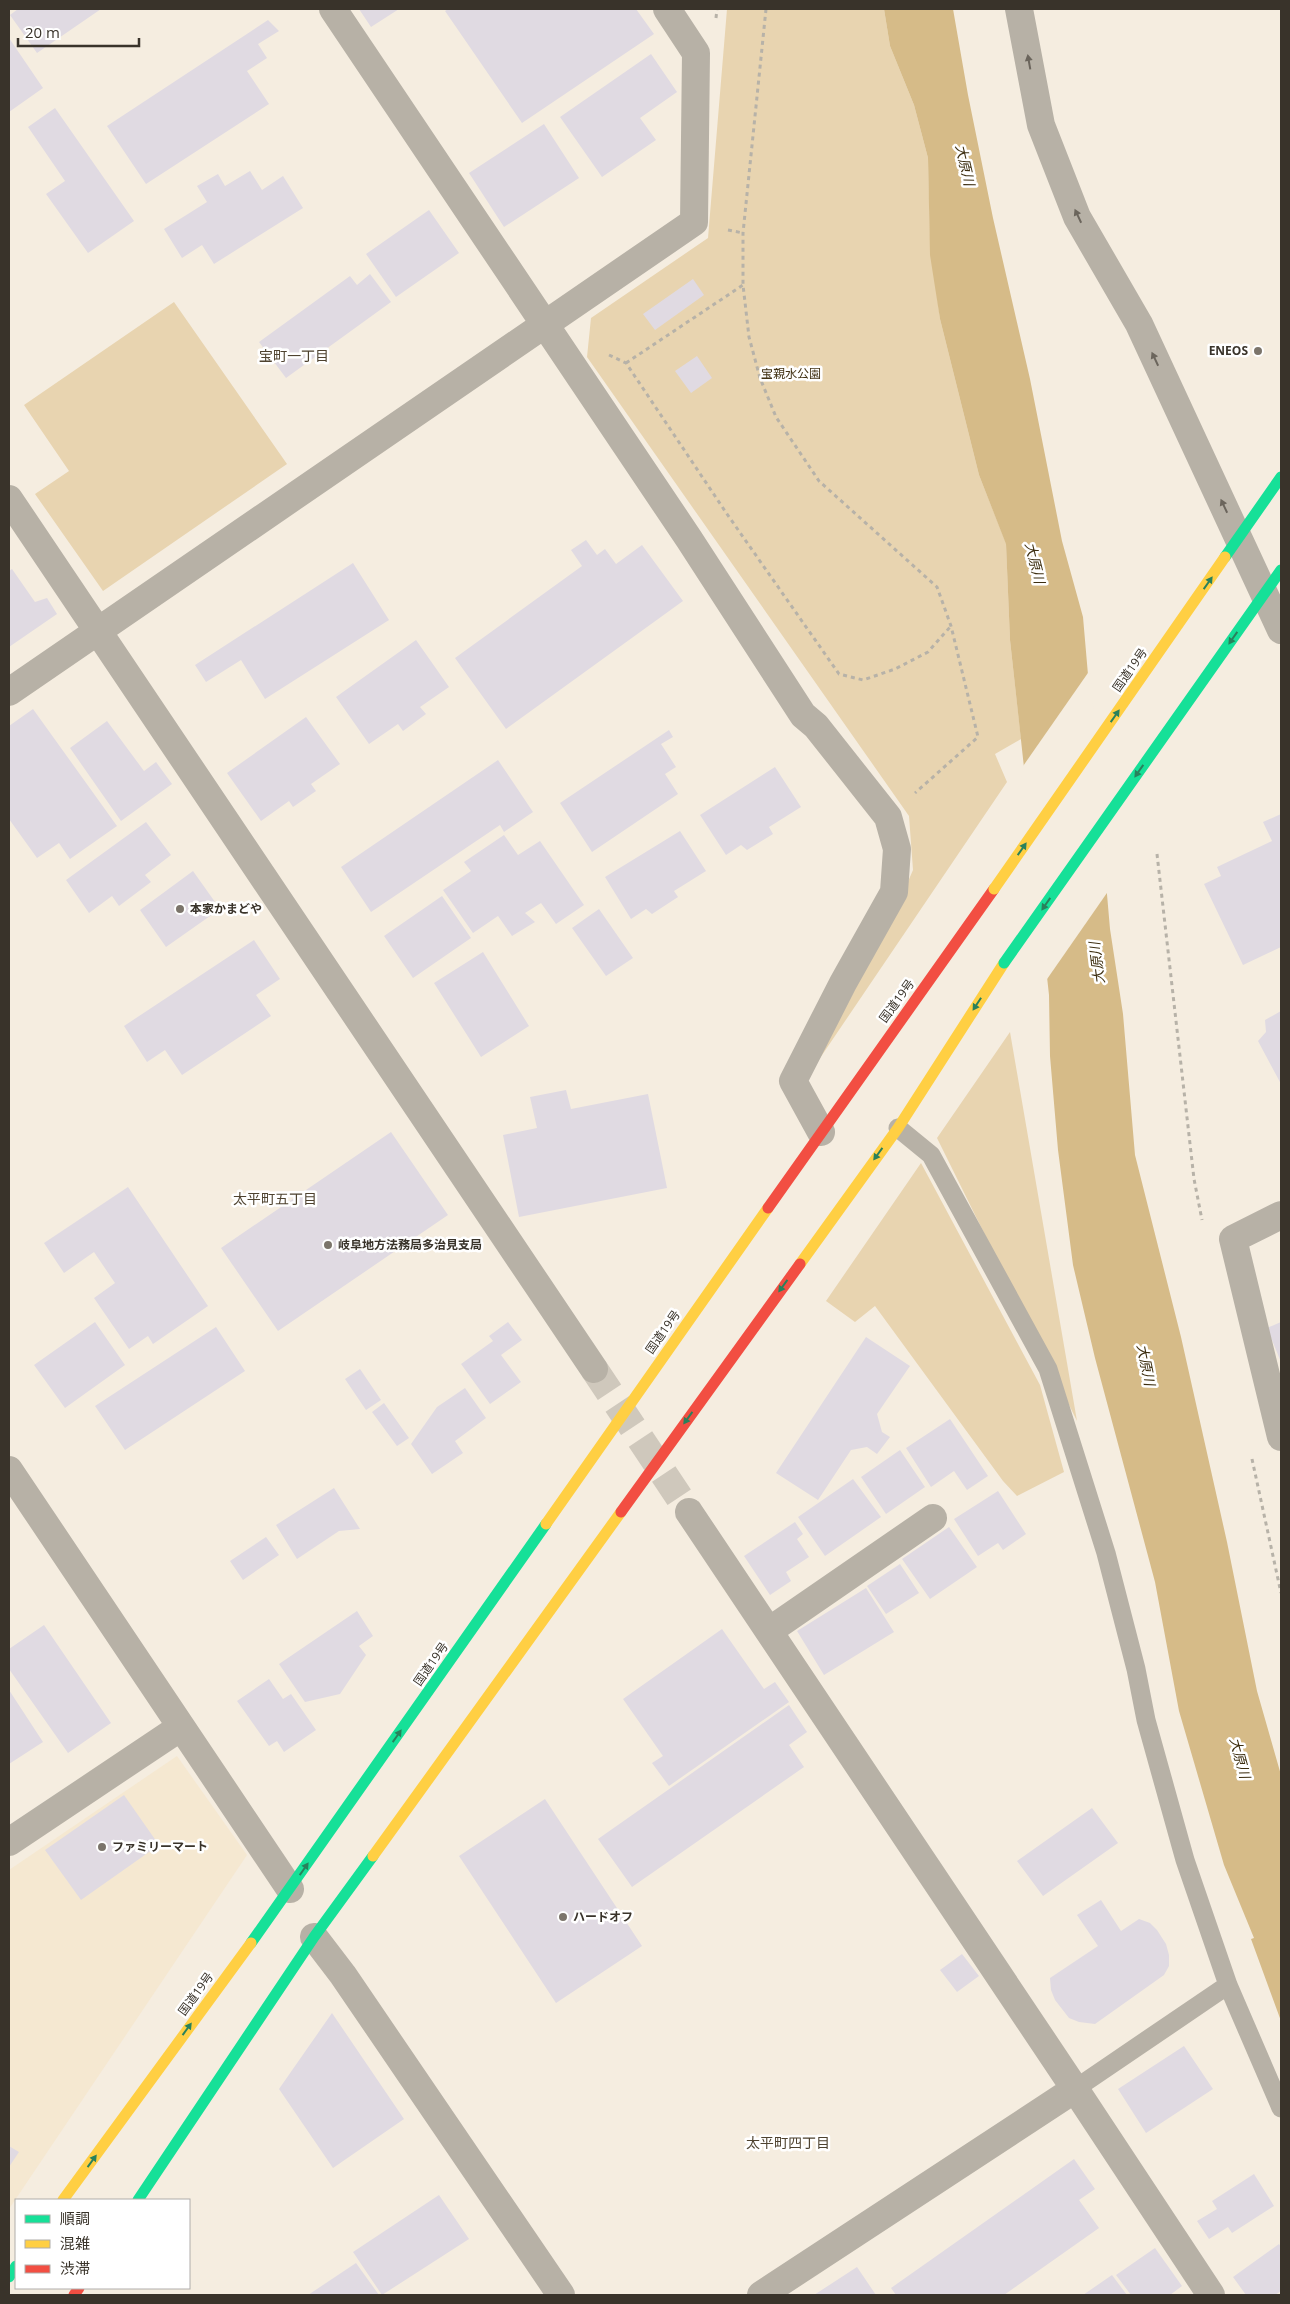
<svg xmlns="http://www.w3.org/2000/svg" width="1290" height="2304" viewBox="0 0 1290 2304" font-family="'Open Sans','Noto Sans JP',sans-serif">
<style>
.built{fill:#f5e8d1}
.green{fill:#e8d4b0}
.water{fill:#d6bb88}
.pier{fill:#f5ede0}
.building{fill:#e0dae2}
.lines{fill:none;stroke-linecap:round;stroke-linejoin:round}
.street-tunnel{stroke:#cfc8bc;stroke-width:28;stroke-dasharray:28 14;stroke-linecap:butt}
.path{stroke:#b7b2a8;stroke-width:3;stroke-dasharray:4 4;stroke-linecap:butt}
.lane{stroke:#b7b1a6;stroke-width:19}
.street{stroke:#b7b1a6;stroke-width:28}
.fast{stroke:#16e098;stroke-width:11}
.slow{stroke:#ffcf43;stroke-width:11}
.jam{stroke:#f24e42;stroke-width:11}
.fast-bridge{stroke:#16e098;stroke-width:11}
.slow-bridge{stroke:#ffcf43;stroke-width:11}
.oneway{fill:#6b655c}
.oneway2{fill:#29815c}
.poi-dot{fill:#7b746a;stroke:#fff;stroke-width:2}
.labels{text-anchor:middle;stroke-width:5;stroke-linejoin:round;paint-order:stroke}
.poi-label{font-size:12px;font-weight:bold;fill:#39332a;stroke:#fff;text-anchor:start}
.park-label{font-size:12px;fill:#423214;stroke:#fff}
.street-label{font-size:12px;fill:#39332a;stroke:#fff}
.water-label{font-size:14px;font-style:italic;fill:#3d2e10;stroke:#fff}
.neighbourhood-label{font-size:14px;fill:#4e422f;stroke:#fff}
</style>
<rect width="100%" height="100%" fill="#f5ede0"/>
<path class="built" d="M 177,1756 L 247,1855 L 9,2209 L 9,1870 Z"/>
<path class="green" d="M 727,9 L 884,9 L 890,46 L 914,105 L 928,158 L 930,239 L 940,319 L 979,475 L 1006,543 L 1010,640 L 1021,739 L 995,754 L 1007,782 L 818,1061 L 897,907 L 913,870 L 909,816 L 587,357 L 591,318 L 708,238 Z
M 174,302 L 287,464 L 103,591 L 35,494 L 69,471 L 24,405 Z
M 1010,1032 L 1077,1421 L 937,1138 Z
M 921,1163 L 1040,1385 L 1064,1472 L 1017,1496 L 1003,1481 L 875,1306 L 855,1322 L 826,1301 Z"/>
<path class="water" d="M 884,9 L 953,9 L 968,95 L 993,218 L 1030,379 L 1062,541 L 1083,617 L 1110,929 L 1123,1014 L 1135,1155 L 1181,1337 L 1227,1542 L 1257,1691 L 1281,1775 L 1281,2021 L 1251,1939 L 1254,1938 L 1224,1865 L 1179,1711 L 1155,1582 L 1095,1358 L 1073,1265 L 1058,1150 L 1050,1056 L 1049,995 L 1010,640 L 1006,544 L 979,475 L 940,319 L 930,255 L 928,158 L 914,105 L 890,46 Z"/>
<path class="pier" d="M 1090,670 L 1109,890 L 1045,982 L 1021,769 Z"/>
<path class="building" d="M 18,9 L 101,9 L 37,53 L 10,15 Z
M 359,9 L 399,9 L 371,27 Z
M 448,9 L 636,9 L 654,34 L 522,123 L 445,11 Z
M 268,20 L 279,31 L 258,44 L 267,58 L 247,71 L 269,104 L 146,184 L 107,126 Z
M 9,38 L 43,88 L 9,112 Z
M 651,54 L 677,92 L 640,118 L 656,140 L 602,177 L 560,117 Z
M 55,108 L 134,221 L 88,253 L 46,194 L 65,181 L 28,127 Z
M 544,124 L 579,178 L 504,227 L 469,173 Z
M 250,171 L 262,190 L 283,176 L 303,208 L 214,264 L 202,245 L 182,258 L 164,229 L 207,202 L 197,186 L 218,174 L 225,186 Z
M 429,210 L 459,253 L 396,297 L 366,254 Z
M 370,274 L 391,302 L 286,378 L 259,342 L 350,276 L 357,285 Z
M 693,279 L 704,295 L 655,330 L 643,314 Z
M 697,356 L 712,378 L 691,393 L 675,371 Z
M 586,540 L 597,555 L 605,549 L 616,564 L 642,545 L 683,601 L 506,729 L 455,658 L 582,566 L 571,550 Z
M 353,563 L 389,620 L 265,699 L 241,660 L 206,682 L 195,665 Z
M 12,569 L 35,602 L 47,598 L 57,614 L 9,647 L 9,571 Z
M 416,640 L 449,687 L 420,707 L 426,714 L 403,731 L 398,724 L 369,744 L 336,697 Z
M 33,709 L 117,826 L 70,859 L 59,843 L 37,858 L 9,819 L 9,726 Z
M 306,717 L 340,764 L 311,784 L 316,791 L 293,807 L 289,801 L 261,821 L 227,773 Z
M 107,721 L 144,771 L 156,762 L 172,784 L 121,821 L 70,748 Z
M 669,730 L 673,737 L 661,744 L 676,767 L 665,774 L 678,794 L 592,852 L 560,803 Z
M 498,760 L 533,812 L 504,832 L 500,825 L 371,912 L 341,867 Z
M 775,767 L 801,807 L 769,827 L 773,834 L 747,850 L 741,845 L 726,855 L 700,815 Z
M 1281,814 L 1281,947 L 1243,965 L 1204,884 L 1221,876 L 1217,867 L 1272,841 L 1263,822 Z
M 146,822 L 171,855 L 145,875 L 151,882 L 119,906 L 112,896 L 89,913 L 66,880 Z
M 680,831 L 706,871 L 674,891 L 678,897 L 652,914 L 646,909 L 631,919 L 605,877 Z
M 504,835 L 518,855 L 540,841 L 584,905 L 556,924 L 541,903 L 525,913 L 535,922 L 512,936 L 498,916 L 473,933 L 443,890 L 471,871 L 464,862 Z
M 193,871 L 220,909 L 166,947 L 140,910 Z
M 442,896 L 471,938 L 413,978 L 384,936 Z
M 599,909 L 633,958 L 606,976 L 572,928 Z
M 254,940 L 280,979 L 256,995 L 271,1016 L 182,1075 L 165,1050 L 147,1062 L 124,1026 Z
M 483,952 L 529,1026 L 481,1057 L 434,983 Z
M 1281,1011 L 1281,1084 L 1258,1041 L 1266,1032 L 1265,1020 Z
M 566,1090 L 571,1109 L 648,1094 L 667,1188 L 519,1217 L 503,1135 L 537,1128 L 530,1097 Z
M 391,1132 L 448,1215 L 278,1331 L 221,1248 Z
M 128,1187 L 208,1306 L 153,1344 L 148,1336 L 129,1349 L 94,1298 L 115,1283 L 94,1252 L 64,1273 L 44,1243 Z
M 95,1322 L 125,1365 L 65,1408 L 34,1365 Z
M 508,1322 L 522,1340 L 501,1355 L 521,1382 L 490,1404 L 461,1364 L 493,1341 L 489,1336 Z
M 1281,1322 L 1281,1362 L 1267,1328 Z
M 216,1327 L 245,1371 L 125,1450 L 95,1406 Z
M 866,1337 L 910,1366 L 877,1414 L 882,1432 L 890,1437 L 877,1454 L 867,1447 L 851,1450 L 818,1500 L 776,1473 Z
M 360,1369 L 381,1400 L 366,1410 L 345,1379 Z
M 465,1388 L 486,1418 L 455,1441 L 463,1453 L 432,1474 L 411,1444 L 437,1407 Z
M 384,1403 L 409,1438 L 397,1446 L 372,1412 Z
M 950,1419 L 988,1476 L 967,1490 L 954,1471 L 931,1487 L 906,1448 Z
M 900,1450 L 925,1487 L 886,1514 L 861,1477 Z
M 853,1479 L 881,1517 L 825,1556 L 798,1517 Z
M 334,1488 L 360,1529 L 339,1531 L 297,1559 L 276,1525 Z
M 998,1491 L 1026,1534 L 1003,1550 L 998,1543 L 978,1556 L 954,1519 Z
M 795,1522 L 803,1534 L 797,1539 L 809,1557 L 786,1572 L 791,1581 L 770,1595 L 744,1556 Z
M 949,1527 L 977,1567 L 930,1599 L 902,1559 Z
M 266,1537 L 279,1555 L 243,1580 L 230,1561 Z
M 900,1564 L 919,1593 L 886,1614 L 867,1586 Z
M 866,1588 L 894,1632 L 824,1675 L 797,1631 Z
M 357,1611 L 373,1636 L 359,1646 L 366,1655 L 340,1694 L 305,1702 L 279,1664 Z
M 44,1625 L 111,1723 L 68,1753 L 9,1669 L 9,1649 Z
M 722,1629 L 764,1689 L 775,1682 L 789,1702 L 669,1786 L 652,1763 L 663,1756 L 623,1699 Z
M 269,1679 L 283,1699 L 291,1694 L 316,1730 L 284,1752 L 277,1741 L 269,1746 L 237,1701 Z
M 9,1690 L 43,1742 L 9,1764 Z
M 789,1705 L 807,1732 L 789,1745 L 804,1767 L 632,1887 L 598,1839 Z
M 124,1795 L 159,1845 L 81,1900 L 45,1850 Z
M 545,1799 L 642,1946 L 556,2003 L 459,1856 Z
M 1092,1808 L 1118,1843 L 1043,1896 L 1017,1861 Z
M 1101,1900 L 1121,1931 L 1139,1919 L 1150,1923 L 1157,1930 L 1166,1944 L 1169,1955 L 1169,1966 L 1164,1975 L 1095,2024 L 1079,2022 L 1069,2018 L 1055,2000 L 1051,1990 L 1050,1978 L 1098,1946 L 1077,1915 Z
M 962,1954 L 979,1976 L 957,1992 L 940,1970 Z
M 332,2013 L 404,2119 L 333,2168 L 279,2089 Z
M 1184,2046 L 1213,2089 L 1146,2133 L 1118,2089 Z
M 9,2146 L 19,2152 L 9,2167 Z
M 1074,2159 L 1095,2189 L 1079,2200 L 1099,2228 L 1004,2295 L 896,2295 L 891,2288 Z
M 1254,2174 L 1274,2206 L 1232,2233 L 1228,2227 L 1209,2239 L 1197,2221 L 1217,2209 L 1212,2201 Z
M 439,2195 L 469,2239 L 382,2295 L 353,2252 Z
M 1279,2244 L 1281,2247 L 1281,2291 L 1275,2295 L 1246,2295 L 1233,2277 Z
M 1155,2248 L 1182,2286 L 1170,2295 L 1131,2295 L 1116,2275 Z
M 356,2263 L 379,2295 L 308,2295 Z
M 857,2267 L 876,2295 L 814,2295 Z
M 1112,2275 L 1127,2295 L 1083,2295 Z"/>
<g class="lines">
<path class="street-tunnel" d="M 594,1369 L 689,1512"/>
<path class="path" d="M 766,9 L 743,233 L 743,285 L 749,337 L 760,378 L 776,417 L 819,481 L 937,587 L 951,626 L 978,737 L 915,793
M 716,18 L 717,9
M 728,230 L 743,233
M 609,355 L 626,363 L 727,514 L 839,674 L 863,680 L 895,669 L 928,652 L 951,626
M 626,363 L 743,285
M 1157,854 L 1194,1179 L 1202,1220
M 1252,1459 L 1281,1593"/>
<path class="lane" d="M 898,1128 L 931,1155 L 1048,1369 L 1106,1553 L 1136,1669 L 1146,1720 L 1185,1860 L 1228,1985 L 1281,2108
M 1075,2089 L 1228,1985"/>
<path class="street" d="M 333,9 L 689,539 L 803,715 L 816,726 L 888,817 L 897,849 L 894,892 L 843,983 L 793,1081 L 821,1132
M 1019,9 L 1041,125 L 1077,217 L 1139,324 L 1281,630
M 9,499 L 594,1369
M 9,692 L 694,222 L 696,53 L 667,9
M 1281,1215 L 1233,1239 L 1281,1437
M 9,1470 L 290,1889
M 689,1512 L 1075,2089 L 1211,2295
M 769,1631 L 933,1518
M 9,1842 L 181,1727
M 314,1937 L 343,1975 L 561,2295
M 761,2295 L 1075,2089"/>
<path class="fast" d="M 251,1943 L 546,1524
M 138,2200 L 314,1937 L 373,1856
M 9,2277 L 16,2266"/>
<path class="slow" d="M 800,1264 L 898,1128 L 1004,963
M 546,1524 L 768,1208
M 373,1856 L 621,1512
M 63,2200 L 251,1943"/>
<path class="jam" d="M 768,1208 L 994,889
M 621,1512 L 800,1264
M 74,2295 L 79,2288"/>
<path class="fast-bridge" d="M 1225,557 L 1281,477
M 1004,963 L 1281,570"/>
<path class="slow-bridge" d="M 994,889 L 1225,557"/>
</g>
<defs><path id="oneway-solid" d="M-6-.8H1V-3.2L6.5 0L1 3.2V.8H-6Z" transform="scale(1.25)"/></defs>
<g class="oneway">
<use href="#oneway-solid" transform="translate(1029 62) rotate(-100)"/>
<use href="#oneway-solid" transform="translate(1078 216) rotate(-115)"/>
<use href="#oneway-solid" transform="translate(1155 359) rotate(-115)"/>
<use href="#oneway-solid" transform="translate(1224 506) rotate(-115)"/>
</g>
<g class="oneway2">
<use href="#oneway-solid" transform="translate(1208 583) rotate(-55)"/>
<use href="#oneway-solid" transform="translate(1233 638) rotate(125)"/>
<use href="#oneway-solid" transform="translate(1115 716) rotate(-55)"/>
<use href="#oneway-solid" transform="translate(1139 771) rotate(125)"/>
<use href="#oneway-solid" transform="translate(1022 849) rotate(-55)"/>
<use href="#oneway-solid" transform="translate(1046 904) rotate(125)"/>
<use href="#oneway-solid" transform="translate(977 1004) rotate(123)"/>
<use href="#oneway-solid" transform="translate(878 1154) rotate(126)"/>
<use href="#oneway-solid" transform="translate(783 1286) rotate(126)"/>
<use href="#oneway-solid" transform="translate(688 1418) rotate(126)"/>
<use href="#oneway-solid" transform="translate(397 1736) rotate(-55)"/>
<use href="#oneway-solid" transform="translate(304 1869) rotate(-55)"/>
<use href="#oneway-solid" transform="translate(187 2029) rotate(-54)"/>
<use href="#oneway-solid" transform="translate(92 2161) rotate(-54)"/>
</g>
<g class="poi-dot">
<circle cx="1258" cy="351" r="5"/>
<circle cx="180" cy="909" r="5"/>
<circle cx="328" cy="1245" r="5"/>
<circle cx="102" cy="1847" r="5"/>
<circle cx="563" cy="1917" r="5"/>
</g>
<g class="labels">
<g class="poi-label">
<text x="1248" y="355" text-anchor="end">ENEOS</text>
<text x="190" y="913">本家かまどや</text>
<text x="338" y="1249">岐阜地方法務局多治見支局</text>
<text x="112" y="1851">ファミリーマート</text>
<text x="573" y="1921">ハードオフ</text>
</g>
<g class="park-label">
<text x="791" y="378">宝親水公園</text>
</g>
<g class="street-label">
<text transform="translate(1130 670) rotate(-55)" y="4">国道19号</text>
<text transform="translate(897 1001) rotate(-54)" y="4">国道19号</text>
<text transform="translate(663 1332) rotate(-55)" y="4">国道19号</text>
<text transform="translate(431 1664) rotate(-55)" y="4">国道19号</text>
<text transform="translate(196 1994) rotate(-54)" y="4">国道19号</text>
</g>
<g class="water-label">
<text transform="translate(965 165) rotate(77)" y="5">大原川</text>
<text transform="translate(1035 563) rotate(76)" y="5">大原川</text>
<text transform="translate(1097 963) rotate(-97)" y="5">大原川</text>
<text transform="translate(1146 1365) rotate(79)" y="5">大原川</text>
<text transform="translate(1240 1758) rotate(75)" y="5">大原川</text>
</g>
<g class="neighbourhood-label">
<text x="294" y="361">宝町一丁目</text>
<text x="275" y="1204">太平町五丁目</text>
<text x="788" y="2148">太平町四丁目</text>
</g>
</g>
<rect width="1290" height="2304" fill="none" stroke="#39332a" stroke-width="20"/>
<rect x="15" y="2199" width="175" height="90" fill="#ffffff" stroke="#b0adaa"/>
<rect x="25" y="2215" width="25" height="8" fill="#16e098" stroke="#b0adaa"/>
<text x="60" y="2224" font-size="15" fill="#39332a">順調</text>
<rect x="25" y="2240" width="25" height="8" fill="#ffcf43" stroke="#b0adaa"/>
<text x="60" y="2249" font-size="15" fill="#39332a">混雑</text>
<rect x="25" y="2265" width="25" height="8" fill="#f24e42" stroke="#b0adaa"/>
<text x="60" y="2274" font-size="15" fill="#39332a">渋滞</text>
<path d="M18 38v8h121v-8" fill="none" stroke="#39332a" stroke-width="2.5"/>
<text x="25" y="38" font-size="15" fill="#39332a" stroke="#ffffff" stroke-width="4" paint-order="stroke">20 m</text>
</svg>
